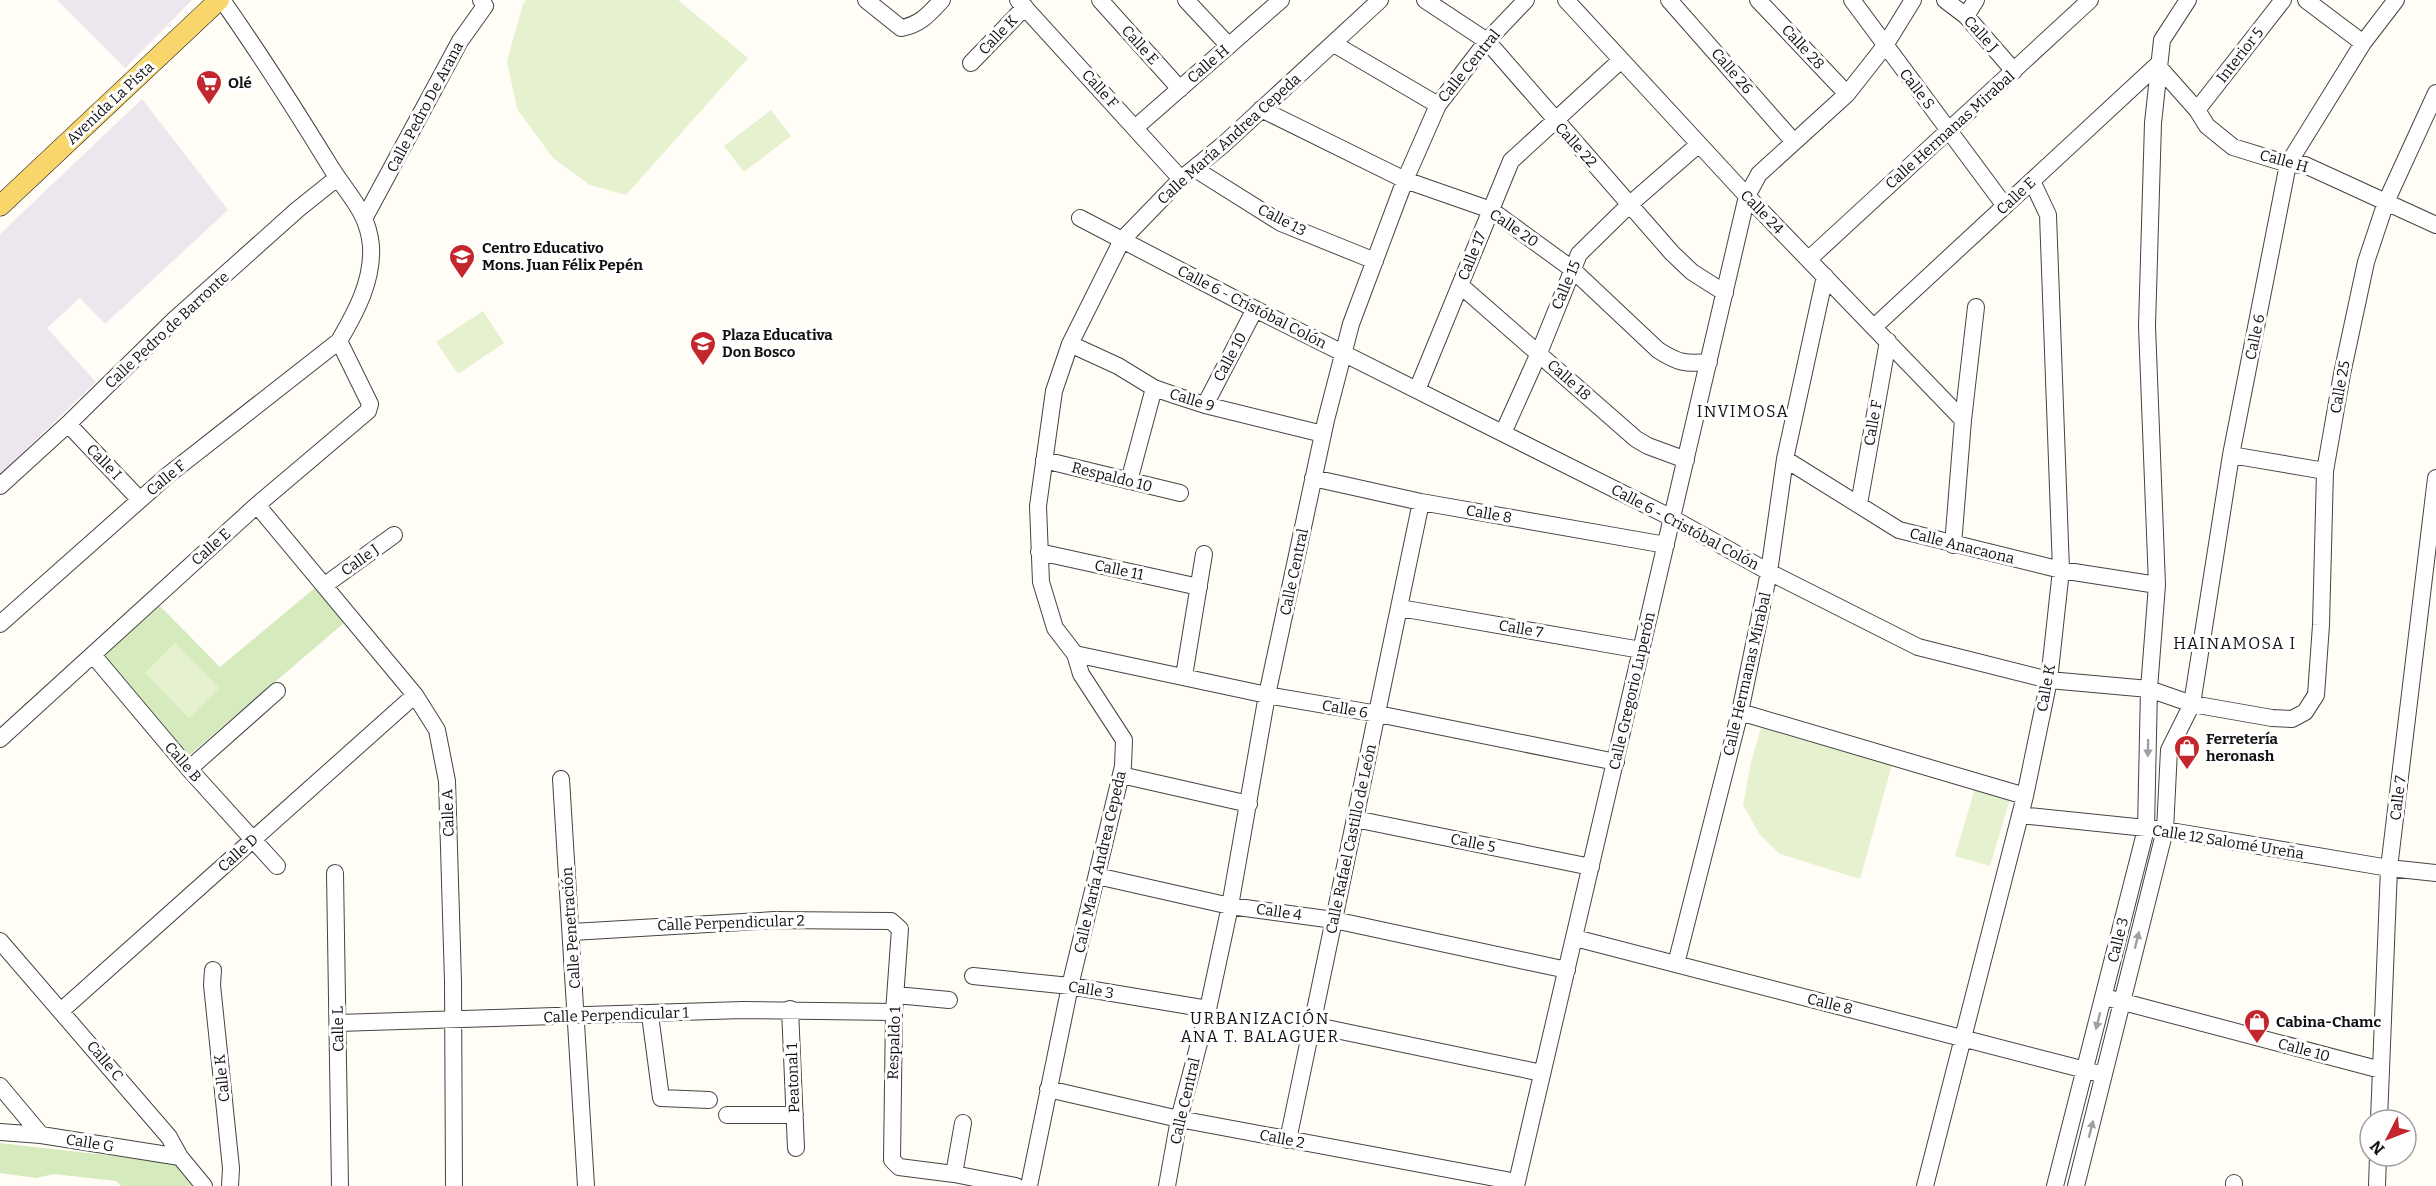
<svg xmlns="http://www.w3.org/2000/svg" width="2436" height="1186" viewBox="0 0 2436 1186" font-family="Bitter,serif">
<style>
.industrial{fill:#eee6ef}
.green{fill:#d5ebbd}
.pitch{fill:#e6f2cf}
.lines{fill:none;stroke-linecap:round;stroke-linejoin:round}
.minor-casing{stroke:#444;stroke-width:18}
.major-casing{stroke:#222;stroke-width:21}
.minor{stroke:#fff;stroke-width:16}
.major{stroke:#f9d66b;stroke-width:20}
.oneway{fill:#a0a0a0}
.labels{text-anchor:middle;stroke-width:6;stroke-linejoin:round;paint-order:stroke}
.street-label{font-size:15px;fill:#111;stroke:#fff}
.poi-label{font-size:15px;font-weight:bold;fill:#111;stroke:#fff;text-anchor:start}
.neighbourhood-label{font-size:16px;letter-spacing:1.5px;fill:#111;stroke:#fff}
</style>
<rect width="100%" height="100%" fill="#fffdf5"/>
<path class="industrial" d="M 57,0 L 192,0 L 125,68 Z
M 142,99 L 228,210 L 105,324 L 80,298 L 47,328 L 96,382 L 0,474 L 0,234 Z"/>
<path class="green" d="M 316,587 L 344,623 L 187,757 L 100,658 L 158,604 L 220,667 Z
M 0,1143 L 175,1163 L 195,1186 L 121,1186 L 116,1181 L 54,1174 L 36,1178 L 0,1173 Z"/>
<path class="pitch" d="M 526,0 L 678,0 L 748,58 L 626,195 L 590,185 L 553,158 L 517,109 L 507,61 L 523,4 Z
M 771,110 L 791,136 L 744,172 L 724,146 Z
M 483,311 L 504,343 L 458,374 L 436,342 Z
M 175,643 L 219,688 L 189,718 L 145,673 Z
M 1761,728 L 1892,765 L 1860,879 L 1780,854 L 1760,835 L 1743,805 L 1751,762 Z
M 1975,788 L 2010,799 L 1990,866 L 1955,856 Z"/>
<g class="lines">
<defs>
<path id="minor" d="M 866,0 L 901,28 C 920,25 929,14 942,0
M 1018,0 L 1181,179
M 1100,0 L 1180,89
M 1186,0 L 1229,46
M 1425,0 L 1487,41 L 1672,253 L 1692,272 L 1725,293
M 1566,0 L 1747,196 L 1963,420
M 1669,0 L 1794,142
M 1758,0 L 1847,94
M 1852,0 L 2005,206
M 1945,0 L 1966,16 L 2014,71
M 2306,0 L 2363,43
M 1966,16 L 1976,0
M 1334,44 L 1438,105
M 971,63 L 1025,7
M 1261,109 L 1405,180 L 1491,210 L 1572,269 L 1658,350 C 1678,363 1685,364 1709,362
M 2197,110 L 2283,0
M 1135,128 L 1281,0
M 1195,169 L 1281,223 L 1375,261
M 365,217 L 460,41 L 485,6 L 481,0
M 1080,218 L 1241,302 L 1672,518 L 1769,572 L 1918,647 L 2049,680 L 2149,689 L 2192,704 L 2272,718 L 2292,719 L 2305,712 L 2316,695 L 2321,625 L 2325,471 L 2342,374 L 2366,262 L 2386,202 L 2436,93
M 1809,259 L 2090,0
M 1460,285 L 1636,439 L 1648,446 L 1686,460
M 1874,327 L 2157,65 L 2197,110 L 2207,126 L 2233,147 L 2288,164 L 2305,165 L 2436,225
M 1070,344 L 1118,366 L 1154,388 L 1177,396 L 1205,405 L 1323,434
M 1417,390 L 1511,161 L 1621,60
M 1205,405 L 1255,309
M 68,424 L 140,500
M 1503,433 L 1539,353 L 1579,254 L 1629,205 L 1699,144
M 2231,455 L 2325,471
M 1785,459 L 1899,530 L 2061,570 L 2157,585
M 1044,460 L 1180,493
M 1313,478 L 1421,502 L 1666,545
M 1129,481 L 1154,388
M 0,486 L 68,424 L 174,320 L 297,210 L 337,178
M 1859,504 L 1888,341
M 257,505 L 415,695 L 437,730 L 447,781 L 453,982 L 454,1186
M 1953,545 L 1963,420 L 1976,307
M 1039,552 L 1199,587
M 325,585 L 394,535
M 1400,608 L 1641,650
M 0,624 L 168,475 L 339,341 C 356,312 373,281 371,246 C 368,211 347,194 330,166 C 295,109 260,54 222,0
M 1075,654 L 1267,695 L 1378,714 L 1616,762
M 93,655 L 189,769 L 277,866
M 1184,676 L 1204,554
M 1740,712 L 2025,796
M 0,739 L 257,505 L 368,411 L 370,404 L 339,341
M 189,769 L 277,691
M 1121,775 L 1249,804
M 561,779 L 586,1186
M 2020,815 L 2165,830 L 2389,868 L 2436,873
M 1355,819 L 1591,867
M 335,873 L 340,1186
M 1097,876 L 1230,906 L 1334,920 L 1567,970
M 572,932 L 775,920 L 891,921 L 900,929 L 894,1012 L 892,1160 L 899,1167 L 954,1174 L 1016,1186
M 1575,938 L 2097,1073
M 0,941 L 169,1137 L 180,1157 L 204,1186
M 1676,964 L 1740,712 L 1769,572 L 1785,459 L 1825,276
M 213,970 L 212,985 L 231,1168 L 230,1186
M 973,976 L 1070,986 L 1208,1009
M 896,995 L 949,1000
M 2112,999 L 2381,1070
M 790,1009 L 796,1148
M 62,1010 L 415,695
M 650,1015 L 661,1098 L 709,1100
M 338,1023 L 743,1010 L 894,1012
M 1312,1025 L 1542,1073
M 0,1086 L 41,1135
M 1048,1089 L 1179,1119 L 1517,1182
M 727,1115 L 795,1115
M 2379,1120 L 2389,868 L 2436,478
M 0,1132 L 41,1135 L 180,1157
M 1288,1140 L 1421,502
M 954,1174 L 963,1123
M 1029,1186 L 1070,986 L 1123,766 L 1124,740 L 1081,674 L 1075,654 L 1055,628 L 1041,582 L 1038,506 L 1054,391 L 1070,344 L 1122,240 L 1181,179 L 1224,144 L 1380,0
M 1167,1186 L 1179,1119 L 1208,1009 L 1230,906 L 1267,695 L 1326,420 L 1351,324 L 1405,180 L 1438,105 L 1487,41 L 1526,0
M 1516,1186 L 1747,196 L 1759,174 L 1847,94 L 1884,47 L 1913,0
M 1925,1186 L 2025,796 L 2049,680 L 2061,570 L 2048,215 L 2032,181
M 2055,1186 L 2146,829 L 2149,689 L 2157,585 L 2147,326 L 2153,123 L 2162,40 L 2188,0
M 2076,1186 L 2165,830 L 2169,750 L 2192,704 L 2231,455 L 2288,164 L 2363,43 L 2396,0
M 2234,1186 L 2234,1183
M 2377,1186 L 2378,1156"/>
<path id="major" d="M 0,206 L 219,0"/>
</defs>
<use href="#minor" class="minor-casing"/>
<use href="#major" class="major-casing"/>
<use href="#minor" class="minor"/>
<use href="#major" class="major"/>
</g>
<defs><path id="oneway-solid" d="M-6-.8H1V-3.2L6.5 0L1 3.2V.8H-6Z" transform="scale(1.5)"/></defs>
<g class="oneway">
<use href="#oneway-solid" transform="translate(2148 748) rotate(91)"/>
<use href="#oneway-solid" transform="translate(2137 940) rotate(-76)"/>
<use href="#oneway-solid" transform="translate(2098 1021) rotate(104)"/>
<use href="#oneway-solid" transform="translate(2091 1129) rotate(-76)"/>
</g>
<defs>
<symbol id="supermarket-pin" viewBox="-11 -11 22 30"><path d="M0 17L-7.5 6A9.5 9.5 0 1 1 7.5 6Z" fill="#c4262e" stroke="#fff"/><path d="M-6-5.5h2.5l.6 2H6L4.5 2H-2.5L-4.4-4H-6ZM-1.5 3.2a1.3 1.3 0 1 0 .1 0ZM3 3.2a1.3 1.3 0 1 0 .1 0Z" fill="#fff"/></symbol>
<symbol id="school-pin" viewBox="-11 -11 22 30"><path d="M0 17L-7.5 6A9.5 9.5 0 1 1 7.5 6Z" fill="#c4262e" stroke="#fff"/><path d="M0-5L7-2L0 1L-7-2ZM-4 1L0 2.5L4 1V4Q0 6-4 4Z" fill="#fff"/></symbol>
<symbol id="shop-pin" viewBox="-11 -11 22 30"><path d="M0 17L-7.5 6A9.5 9.5 0 1 1 7.5 6Z" fill="#c4262e" stroke="#fff"/><path d="M-5-2.5h2.3a2.7 3.5 0 0 1 5.4 0H5L5.5 6h-11ZM-1.5-2.5h3a1.5 2.3 0 0 0-3 0Z" fill="#fff"/></symbol>
</defs>
<g fill-rule="evenodd">
<use href="#supermarket-pin" x="194" y="68" width="30" height="40"/>
<use href="#school-pin" x="447" y="242" width="30" height="40"/>
<use href="#school-pin" x="688" y="329" width="30" height="40"/>
<use href="#shop-pin" x="2172" y="733" width="30" height="40"/>
<use href="#shop-pin" x="2242" y="1007" width="30" height="40"/>
</g>
<g class="labels">
<g class="street-label">
<text transform="translate(1981 34) rotate(48)" y="5">Calle J</text>
<text transform="translate(998 35) rotate(-46)" y="5">Calle K</text>
<text transform="translate(1140 45) rotate(48)" y="5">Calle E</text>
<text transform="translate(1803 47) rotate(47)" y="5">Calle 28</text>
<text transform="translate(2240 55) rotate(-52)" y="5">Interior 5</text>
<text transform="translate(1208 64) rotate(-41)" y="5">Calle H</text>
<text transform="translate(1469 66) rotate(-51)" y="5">Calle Central</text>
<text transform="translate(1732 71) rotate(49)" y="5">Calle 26</text>
<text transform="translate(1100 89) rotate(48)" y="5">Calle F</text>
<text transform="translate(1917 89) rotate(52)" y="5">Calle S</text>
<text transform="translate(110 103) rotate(-43)" y="5">Avenida La Pista</text>
<text transform="translate(425 107) rotate(-62)" y="5">Calle Pedro De Arana</text>
<text transform="translate(1950 130) rotate(-42)" y="5">Calle Hermanas Mirabal</text>
<text transform="translate(1229 139) rotate(-42)" y="5">Calle María Andrea Cepeda</text>
<text transform="translate(1576 145) rotate(48)" y="5">Calle 22</text>
<text transform="translate(2284 161) rotate(15)" y="5">Calle H</text>
<text transform="translate(2016 196) rotate(-43)" y="5">Calle E</text>
<text transform="translate(1762 212) rotate(46)" y="5">Calle 24</text>
<text transform="translate(1282 220) rotate(27)" y="5">Calle 13</text>
<text transform="translate(1514 228) rotate(34)" y="5">Calle 20</text>
<text transform="translate(1472 256) rotate(-68)" y="5">Calle 17</text>
<text transform="translate(1566 285) rotate(-67)" y="5">Calle 15</text>
<text transform="translate(1252 307) rotate(27)" y="5">Calle 6 - Cristóbal Colón</text>
<text transform="translate(167 330) rotate(-43)" y="5">Calle Pedro de Barronte</text>
<text transform="translate(2255 337) rotate(-78)" y="5">Calle 6</text>
<text transform="translate(1230 357) rotate(-62)" y="5">Calle 10</text>
<text transform="translate(1569 380) rotate(42)" y="5">Calle 18</text>
<text transform="translate(2340 387) rotate(-80)" y="5">Calle 25</text>
<text transform="translate(1192 400) rotate(17)" y="5">Calle 9</text>
<text transform="translate(1873 423) rotate(-80)" y="5">Calle F</text>
<text transform="translate(104 462) rotate(46)" y="5">Calle I</text>
<text transform="translate(1112 477) rotate(14)" y="5">Respaldo 10</text>
<text transform="translate(166 478) rotate(-40)" y="5">Calle F</text>
<text transform="translate(1489 514) rotate(10)" y="5">Calle 8</text>
<text transform="translate(1685 527) rotate(28)" y="5">Calle 6 - Cristóbal Colón</text>
<text transform="translate(1962 546) rotate(14)" y="5">Calle Anacaona</text>
<text transform="translate(211 547) rotate(-42)" y="5">Calle E</text>
<text transform="translate(360 560) rotate(-36)" y="5">Calle J</text>
<text transform="translate(1119 570) rotate(12)" y="5">Calle 11</text>
<text transform="translate(1294 572) rotate(-78)" y="5">Calle Central</text>
<text transform="translate(1521 629) rotate(10)" y="5">Calle 7</text>
<text transform="translate(1747 674) rotate(-77)" y="5">Calle Hermanas Mirabal</text>
<text transform="translate(2046 688) rotate(-80)" y="5">Calle K</text>
<text transform="translate(1632 691) rotate(-77)" y="5">Calle Gregorio Luperón</text>
<text transform="translate(1345 709) rotate(10)" y="5">Calle 6</text>
<text transform="translate(183 762) rotate(49)" y="5">Calle B</text>
<text transform="translate(2398 798) rotate(-83)" y="5">Calle 7</text>
<text transform="translate(448 813) rotate(-92)" y="5">Calle A</text>
<text transform="translate(1351 839) rotate(-78)" y="5">Calle Rafael Castillo de León</text>
<text transform="translate(2228 842) rotate(9)" y="5">Calle 12 Salomé Ureña</text>
<text transform="translate(1473 843) rotate(11)" y="5">Calle 5</text>
<text transform="translate(238 853) rotate(-42)" y="5">Calle D</text>
<text transform="translate(1100 862) rotate(-77)" y="5">Calle María Andrea Cepeda</text>
<text transform="translate(1279 912) rotate(8)" y="5">Calle 4</text>
<text transform="translate(731 923) rotate(-2)" y="5">Calle Perpendicular 2</text>
<text transform="translate(571 928) rotate(-94)" y="5">Calle Penetración</text>
<text transform="translate(2118 940) rotate(-76)" y="5">Calle 3</text>
<text transform="translate(1091 990) rotate(9)" y="5">Calle 3</text>
<text transform="translate(1830 1004) rotate(14)" y="5">Calle 8</text>
<text transform="translate(616 1015) rotate(-2)" y="5">Calle Perpendicular 1</text>
<text transform="translate(338 1029) rotate(-91)" y="5">Calle L</text>
<text transform="translate(894 1043) rotate(-88)" y="5">Respaldo 1</text>
<text transform="translate(2304 1050) rotate(15)" y="5">Calle 10</text>
<text transform="translate(105 1061) rotate(50)" y="5">Calle C</text>
<text transform="translate(222 1078) rotate(-96)" y="5">Calle K</text>
<text transform="translate(793 1078) rotate(-92)" y="5">Peatonal 1</text>
<text transform="translate(1185 1101) rotate(-77)" y="5">Calle Central</text>
<text transform="translate(1282 1139) rotate(11)" y="5">Calle 2</text>
<text transform="translate(90 1143) rotate(9)" y="5">Calle G</text>
</g>
<g class="poi-label">
<text x="228" y="88">Olé</text>
<text x="482" y="253">Centro Educativo<tspan x="482" dy="17">Mons. Juan Félix Pepén</tspan></text>
<text x="722" y="340">Plaza Educativa<tspan x="722" dy="17">Don Bosco</tspan></text>
<text x="2206" y="744">Ferretería<tspan x="2206" dy="17">heronash</tspan></text>
<text x="2276" y="1027">Cabina-Chamc</text>
</g>
<g class="neighbourhood-label">
<text x="1743" y="417">INVIMOSA</text>
<text x="2235" y="649">HAINAMOSA I</text>
<text x="1260" y="1024">URBANIZACIÓN<tspan x="1260" dy="18">ANA T. BALAGUER</tspan></text>
</g>
</g>
<g transform="translate(2388 1138) rotate(228)"><circle r="28" fill="#ffffff" stroke="#a0a0a0" stroke-width="1.5"/>
<path d="M0-4.5L10 22L0 15L-10 22Z" fill="#c4262e"/>
<text y="-9" font-size="16" font-weight="bold" text-anchor="middle" fill="#111111">N</text>
</g>
</svg>
